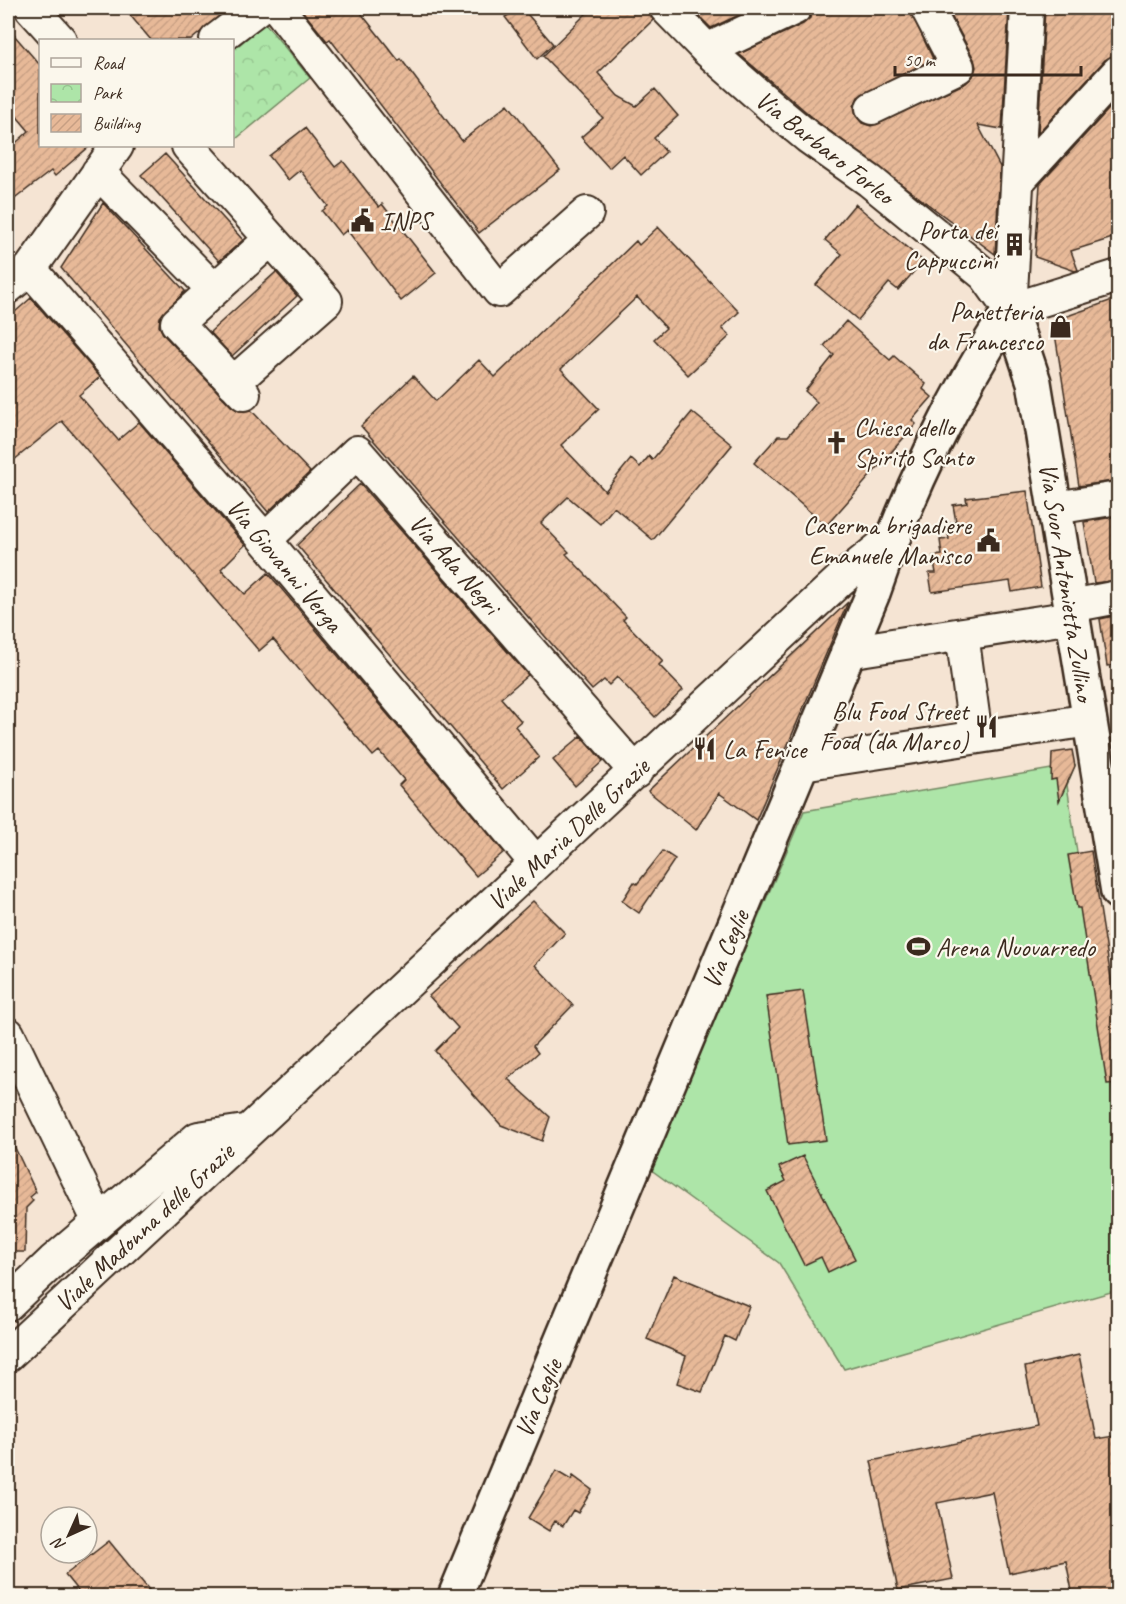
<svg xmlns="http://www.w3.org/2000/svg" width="1126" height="1604" viewBox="0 0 1126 1604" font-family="Caveat,sans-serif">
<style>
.green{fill:#ade5a8;stroke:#748863;stroke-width:1.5}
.park{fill:url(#park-crowns);stroke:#748863;stroke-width:1.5}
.building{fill:url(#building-hatch);stroke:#3b2a1e;stroke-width:1.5}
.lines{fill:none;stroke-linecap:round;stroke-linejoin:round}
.minor-casing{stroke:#3b2a1e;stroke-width:36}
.major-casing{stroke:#3b2a1e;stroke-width:38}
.minor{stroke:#fbf7ec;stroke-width:32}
.major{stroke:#fbf7ec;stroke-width:33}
.labels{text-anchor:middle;stroke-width:4.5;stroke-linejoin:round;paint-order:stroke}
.street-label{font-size:26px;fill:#3b2a1e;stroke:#fbf7ec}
.poi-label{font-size:26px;fill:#3b2a1e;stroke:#fbf7ec;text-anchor:start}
</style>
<defs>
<pattern id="park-crowns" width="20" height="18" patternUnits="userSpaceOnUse" patternTransform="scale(1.5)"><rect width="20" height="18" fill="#ade5a8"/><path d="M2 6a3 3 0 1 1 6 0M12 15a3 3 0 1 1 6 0" fill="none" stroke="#96c590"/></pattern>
<pattern id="building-hatch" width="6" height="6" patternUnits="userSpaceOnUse" patternTransform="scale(1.5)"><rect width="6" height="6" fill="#e7b998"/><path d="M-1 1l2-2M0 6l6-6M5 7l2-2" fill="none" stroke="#c79f83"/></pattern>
</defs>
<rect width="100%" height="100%" fill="#f5e4d3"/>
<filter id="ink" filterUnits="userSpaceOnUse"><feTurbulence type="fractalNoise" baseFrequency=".0167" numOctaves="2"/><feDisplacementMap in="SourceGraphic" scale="12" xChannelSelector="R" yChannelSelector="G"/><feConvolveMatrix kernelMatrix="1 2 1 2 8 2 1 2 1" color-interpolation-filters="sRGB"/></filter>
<g filter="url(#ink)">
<path class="green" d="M 1075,765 L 1067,785 L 1118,1127 L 1118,1290 L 844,1369 L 779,1263 L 650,1169 L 804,811 Z"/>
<path class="park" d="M 265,23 L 310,78 L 236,139 L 232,135 L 233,50 Z"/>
<path class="building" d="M 124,8 L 229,8 L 191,40 L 151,40 Z
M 300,8 L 357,8 L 399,61 L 401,59 L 462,141 L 508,104 L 560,170 L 479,233 L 330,39 L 327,41 Z
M 522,8 L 553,44 L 537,59 L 505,17 Z
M 592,8 L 649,8 L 653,20 L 598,73 L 618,96 L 636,106 L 655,89 L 678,116 L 654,138 L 666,152 L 641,175 L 623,155 L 609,168 L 581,137 L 603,118 L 543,56 Z
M 691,8 L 754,8 L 711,28 Z
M 813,8 L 909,8 L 933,59 L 858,97 L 854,106 L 856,116 L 862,123 L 871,126 L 966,83 L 973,76 L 976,67 L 974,59 L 947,8 L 1009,8 L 1002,129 L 978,125 L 1000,167 L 995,254 L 819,123 L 739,54 L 803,24 L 810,18 Z
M 1045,8 L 1119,8 L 1119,54 L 1105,60 L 1038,133 Z
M 8,28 L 40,65 L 40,146 L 90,146 L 55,176 L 51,171 L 8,204 L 8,150 L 29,131 L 8,106 Z
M 1119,98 L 1119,236 L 1071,251 L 1078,270 L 1075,271 L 1035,257 L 1040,184 Z
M 305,128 L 335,167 L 343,161 L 379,207 L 382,204 L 436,273 L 401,301 L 347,230 L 341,235 L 322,211 L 328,206 L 300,170 L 288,180 L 269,156 Z
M 165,154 L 243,240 L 219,261 L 141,175 Z
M 103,203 L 185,291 L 160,317 L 159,326 L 164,335 L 231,406 L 239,411 L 251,410 L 310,472 L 268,512 L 61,268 Z
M 855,204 L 923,261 L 898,290 L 889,283 L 858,320 L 816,285 L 842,254 L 825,240 Z
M 658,227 L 739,312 L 722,328 L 730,336 L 688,375 L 654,339 L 666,328 L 637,297 L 561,369 L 599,409 L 561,445 L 605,491 L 631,459 L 640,467 L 649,456 L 652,460 L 692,412 L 732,445 L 653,540 L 614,507 L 600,524 L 568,497 L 541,523 L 569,552 L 566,554 L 626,617 L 623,620 L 663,661 L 659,665 L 683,690 L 655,717 L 617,677 L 609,685 L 604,680 L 592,690 L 361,426 L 413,376 L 436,401 L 479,360 L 495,377 L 636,241 L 639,245 Z
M 276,272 L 297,296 L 232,356 L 210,332 Z
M 31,298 L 100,377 L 79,395 L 118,440 L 139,422 L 245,545 L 221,569 L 245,594 L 268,573 L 504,852 L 476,876 L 399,785 L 404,780 L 379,751 L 373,756 L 273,639 L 259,651 L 62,421 L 8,465 L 8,318 Z
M 1118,298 L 1119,480 L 1079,486 L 1053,321 Z
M 846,321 L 890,360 L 894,356 L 926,384 L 923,389 L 932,397 L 912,420 L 916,424 L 826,526 L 754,463 L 778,436 L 788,436 L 817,402 L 805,391 L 834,355 L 824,346 Z
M 360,484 L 528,675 L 501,698 L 521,721 L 515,726 L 539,757 L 503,789 L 297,545 Z
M 1027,491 L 1041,587 L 1012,592 L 1010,581 L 932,592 L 929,573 L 936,573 L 933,556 L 942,555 L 940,540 L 949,539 L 947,524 L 956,522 L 953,505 L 967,503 L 966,498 Z
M 1119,516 L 1119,580 L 1094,583 L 1084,522 Z
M 848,602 L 756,820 L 719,793 L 696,830 L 648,791 Z
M 1119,615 L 1119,665 L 1107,666 L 1100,619 Z
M 581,736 L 603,761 L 575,786 L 553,760 Z
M 1072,750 L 1075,766 L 1059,801 L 1056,779 L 1051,780 L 1052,753 Z
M 663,851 L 675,859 L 639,913 L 622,901 L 634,882 L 637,884 Z
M 1091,851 L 1119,1029 L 1119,1083 L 1107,1084 L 1080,908 L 1077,908 L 1068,855 Z
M 533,901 L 565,933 L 535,965 L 573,1005 L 533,1046 L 538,1053 L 508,1079 L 550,1117 L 542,1141 L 501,1125 L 435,1051 L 458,1028 L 429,996 Z
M 803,991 L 826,1140 L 788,1145 L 766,996 Z
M 8,1133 L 36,1192 L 30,1197 L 33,1201 L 26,1208 L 25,1252 L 8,1252 Z
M 803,1156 L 855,1259 L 828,1272 L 821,1257 L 804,1265 L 767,1191 L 786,1181 L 779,1167 Z
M 674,1275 L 749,1306 L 735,1341 L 725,1336 L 702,1392 L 677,1383 L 686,1356 L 647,1339 Z
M 1079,1355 L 1096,1439 L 1114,1436 L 1119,1459 L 1119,1596 L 1073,1596 L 1066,1561 L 1009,1573 L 992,1492 L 937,1503 L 953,1579 L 898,1590 L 871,1461 L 1037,1426 L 1025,1367 Z
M 556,1471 L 571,1480 L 573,1476 L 592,1490 L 578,1513 L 573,1510 L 563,1526 L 555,1521 L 549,1531 L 528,1518 Z
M 109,1541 L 154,1596 L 82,1596 L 65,1575 Z"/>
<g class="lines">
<defs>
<path id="minor" d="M 31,8 L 60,40
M 278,8 L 499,291 L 587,213
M 666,8 L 707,50 L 773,108 L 808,137 L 870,181 L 985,275 L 1010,310
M 216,40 L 258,8
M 707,50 L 795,8
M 872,108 L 958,67 L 927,8
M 188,146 L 326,301 L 233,383
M 98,172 L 213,289
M 1019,180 L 1118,72
M 30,269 L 265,540 L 536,863
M 8,287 L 30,269 L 117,146
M 1010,310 L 1027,8
M 1010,310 L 1118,276
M 244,394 L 177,323 L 271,239
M 1055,508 L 1118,498
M 265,540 L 357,452 L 636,772
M 1071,606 L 1118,597
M 962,634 L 976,737
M 847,652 L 1073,617
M 802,764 L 1090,720
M 8,1034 L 99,1222
M 8,1304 L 53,1261 L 198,1138 L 245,1131
M 8,1355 L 840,580 L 892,538"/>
<path id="major" d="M 1010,310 L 1034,382 L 1118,892
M 455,1596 L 873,593 C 906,496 954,396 1010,310"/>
</defs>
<use href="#minor" class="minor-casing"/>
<use href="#major" class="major-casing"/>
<use href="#minor" class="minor"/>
<use href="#major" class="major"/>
</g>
</g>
<defs>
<symbol id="civic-bare" viewBox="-9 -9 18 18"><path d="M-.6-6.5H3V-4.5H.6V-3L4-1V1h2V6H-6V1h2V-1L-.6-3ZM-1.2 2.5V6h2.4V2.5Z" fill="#3b2a1e" stroke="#fbf7ec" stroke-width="2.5" paint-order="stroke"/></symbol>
<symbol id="building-bare" viewBox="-9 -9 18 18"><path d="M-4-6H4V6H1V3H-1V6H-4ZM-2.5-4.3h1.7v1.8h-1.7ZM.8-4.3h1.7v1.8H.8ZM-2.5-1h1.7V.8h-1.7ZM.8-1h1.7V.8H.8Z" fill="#3b2a1e" stroke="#fbf7ec" stroke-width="2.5" paint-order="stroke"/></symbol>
<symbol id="shop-bare" viewBox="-9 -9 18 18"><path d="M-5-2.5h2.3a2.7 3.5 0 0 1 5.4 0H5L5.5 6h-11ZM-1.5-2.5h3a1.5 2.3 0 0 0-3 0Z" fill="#3b2a1e" stroke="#fbf7ec" stroke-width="2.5" paint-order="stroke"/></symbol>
<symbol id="church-bare" viewBox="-9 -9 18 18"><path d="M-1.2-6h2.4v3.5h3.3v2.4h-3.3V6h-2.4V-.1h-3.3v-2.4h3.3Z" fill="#3b2a1e" stroke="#fbf7ec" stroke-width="2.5" paint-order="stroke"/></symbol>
<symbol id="restaurant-bare" viewBox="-9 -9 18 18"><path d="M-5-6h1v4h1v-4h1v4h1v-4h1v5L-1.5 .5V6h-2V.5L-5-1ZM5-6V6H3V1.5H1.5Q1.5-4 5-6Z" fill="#3b2a1e" stroke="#fbf7ec" stroke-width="2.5" paint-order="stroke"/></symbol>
<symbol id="stadium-bare" viewBox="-9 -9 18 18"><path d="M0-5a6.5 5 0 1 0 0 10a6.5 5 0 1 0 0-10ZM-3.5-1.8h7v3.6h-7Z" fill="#3b2a1e" stroke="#fbf7ec" stroke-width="2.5" paint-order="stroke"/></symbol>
</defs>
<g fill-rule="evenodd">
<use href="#civic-bare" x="346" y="204" width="33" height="33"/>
<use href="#building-bare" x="998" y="228" width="33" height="33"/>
<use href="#shop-bare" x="1044" y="310" width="33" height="33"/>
<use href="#church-bare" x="820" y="426" width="33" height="33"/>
<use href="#civic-bare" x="972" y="524" width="33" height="33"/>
<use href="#restaurant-bare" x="970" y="710" width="33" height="33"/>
<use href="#restaurant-bare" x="688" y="732" width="33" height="33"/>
<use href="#stadium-bare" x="902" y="930" width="33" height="33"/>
</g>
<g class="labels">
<g class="street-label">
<text transform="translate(825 147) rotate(38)" y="9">Via Barbaro Forleo</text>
<text transform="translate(455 564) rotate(49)" y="9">Via Ada Negri</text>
<text transform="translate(285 565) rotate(50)" y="9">Via Giovanni Verga</text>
<text transform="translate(1067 582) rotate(81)" y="9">Via Suor Antonietta Zullino</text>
<text transform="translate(568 834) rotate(-43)" y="9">Viale Maria Delle Grazie</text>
<text transform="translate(725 949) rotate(-67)" y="9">Via Ceglie</text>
<text transform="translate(144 1227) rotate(-43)" y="9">Viale Madonna delle Grazie</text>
<text transform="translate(538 1398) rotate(-67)" y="9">Via Ceglie</text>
</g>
<g class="poi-label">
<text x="380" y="230">INPS</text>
<text x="997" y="239" text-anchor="end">Porta dei<tspan x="997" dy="30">Cappuccini</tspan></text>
<text x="1043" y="320" text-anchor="end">Panetteria<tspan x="1043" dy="30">da Francesco</tspan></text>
<text x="854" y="436">Chiesa dello<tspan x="854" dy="30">Spirito Santo</tspan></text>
<text x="971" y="534" text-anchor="end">Caserma brigadiere<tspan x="971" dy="30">Emanuele Manisco</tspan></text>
<text x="968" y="720" text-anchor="end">Blu Food Street<tspan x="968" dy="30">Food (da Marco)</tspan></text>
<text x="723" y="758">La Fenice</text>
<text x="936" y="956">Arena Nuovarredo</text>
</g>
</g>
<rect width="1126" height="1604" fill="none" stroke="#fbf7ec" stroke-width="30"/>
<rect x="15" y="15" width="1096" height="1574" fill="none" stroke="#3b2a1e" stroke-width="2" filter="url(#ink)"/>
<rect x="39" y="39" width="195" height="108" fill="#fbf7ec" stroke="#aea59a" stroke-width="1.5"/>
<rect x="51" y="58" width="30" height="9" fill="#fbf7ec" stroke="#aea59a" stroke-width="1.5"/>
<text x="93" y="69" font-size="18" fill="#3b2a1e">Road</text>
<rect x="51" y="84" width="30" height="18" fill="url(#park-crowns)" stroke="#aea59a" stroke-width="1.5"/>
<text x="93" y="99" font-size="18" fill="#3b2a1e">Park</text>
<rect x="51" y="114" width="30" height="18" fill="url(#building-hatch)" stroke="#aea59a" stroke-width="1.5"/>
<text x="93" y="129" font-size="18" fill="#3b2a1e">Building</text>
<g transform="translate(69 1535) rotate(225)"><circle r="28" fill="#fbf7ec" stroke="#aea59a" stroke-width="1.5"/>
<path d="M0-4.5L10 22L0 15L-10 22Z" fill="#3b2a1e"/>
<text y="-9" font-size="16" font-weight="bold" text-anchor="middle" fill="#3b2a1e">N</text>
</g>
<path d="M895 66v9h186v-9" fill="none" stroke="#3b2a1e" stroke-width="3"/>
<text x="904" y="66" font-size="18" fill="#3b2a1e" stroke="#fbf7ec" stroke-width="4.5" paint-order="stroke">50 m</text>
</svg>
